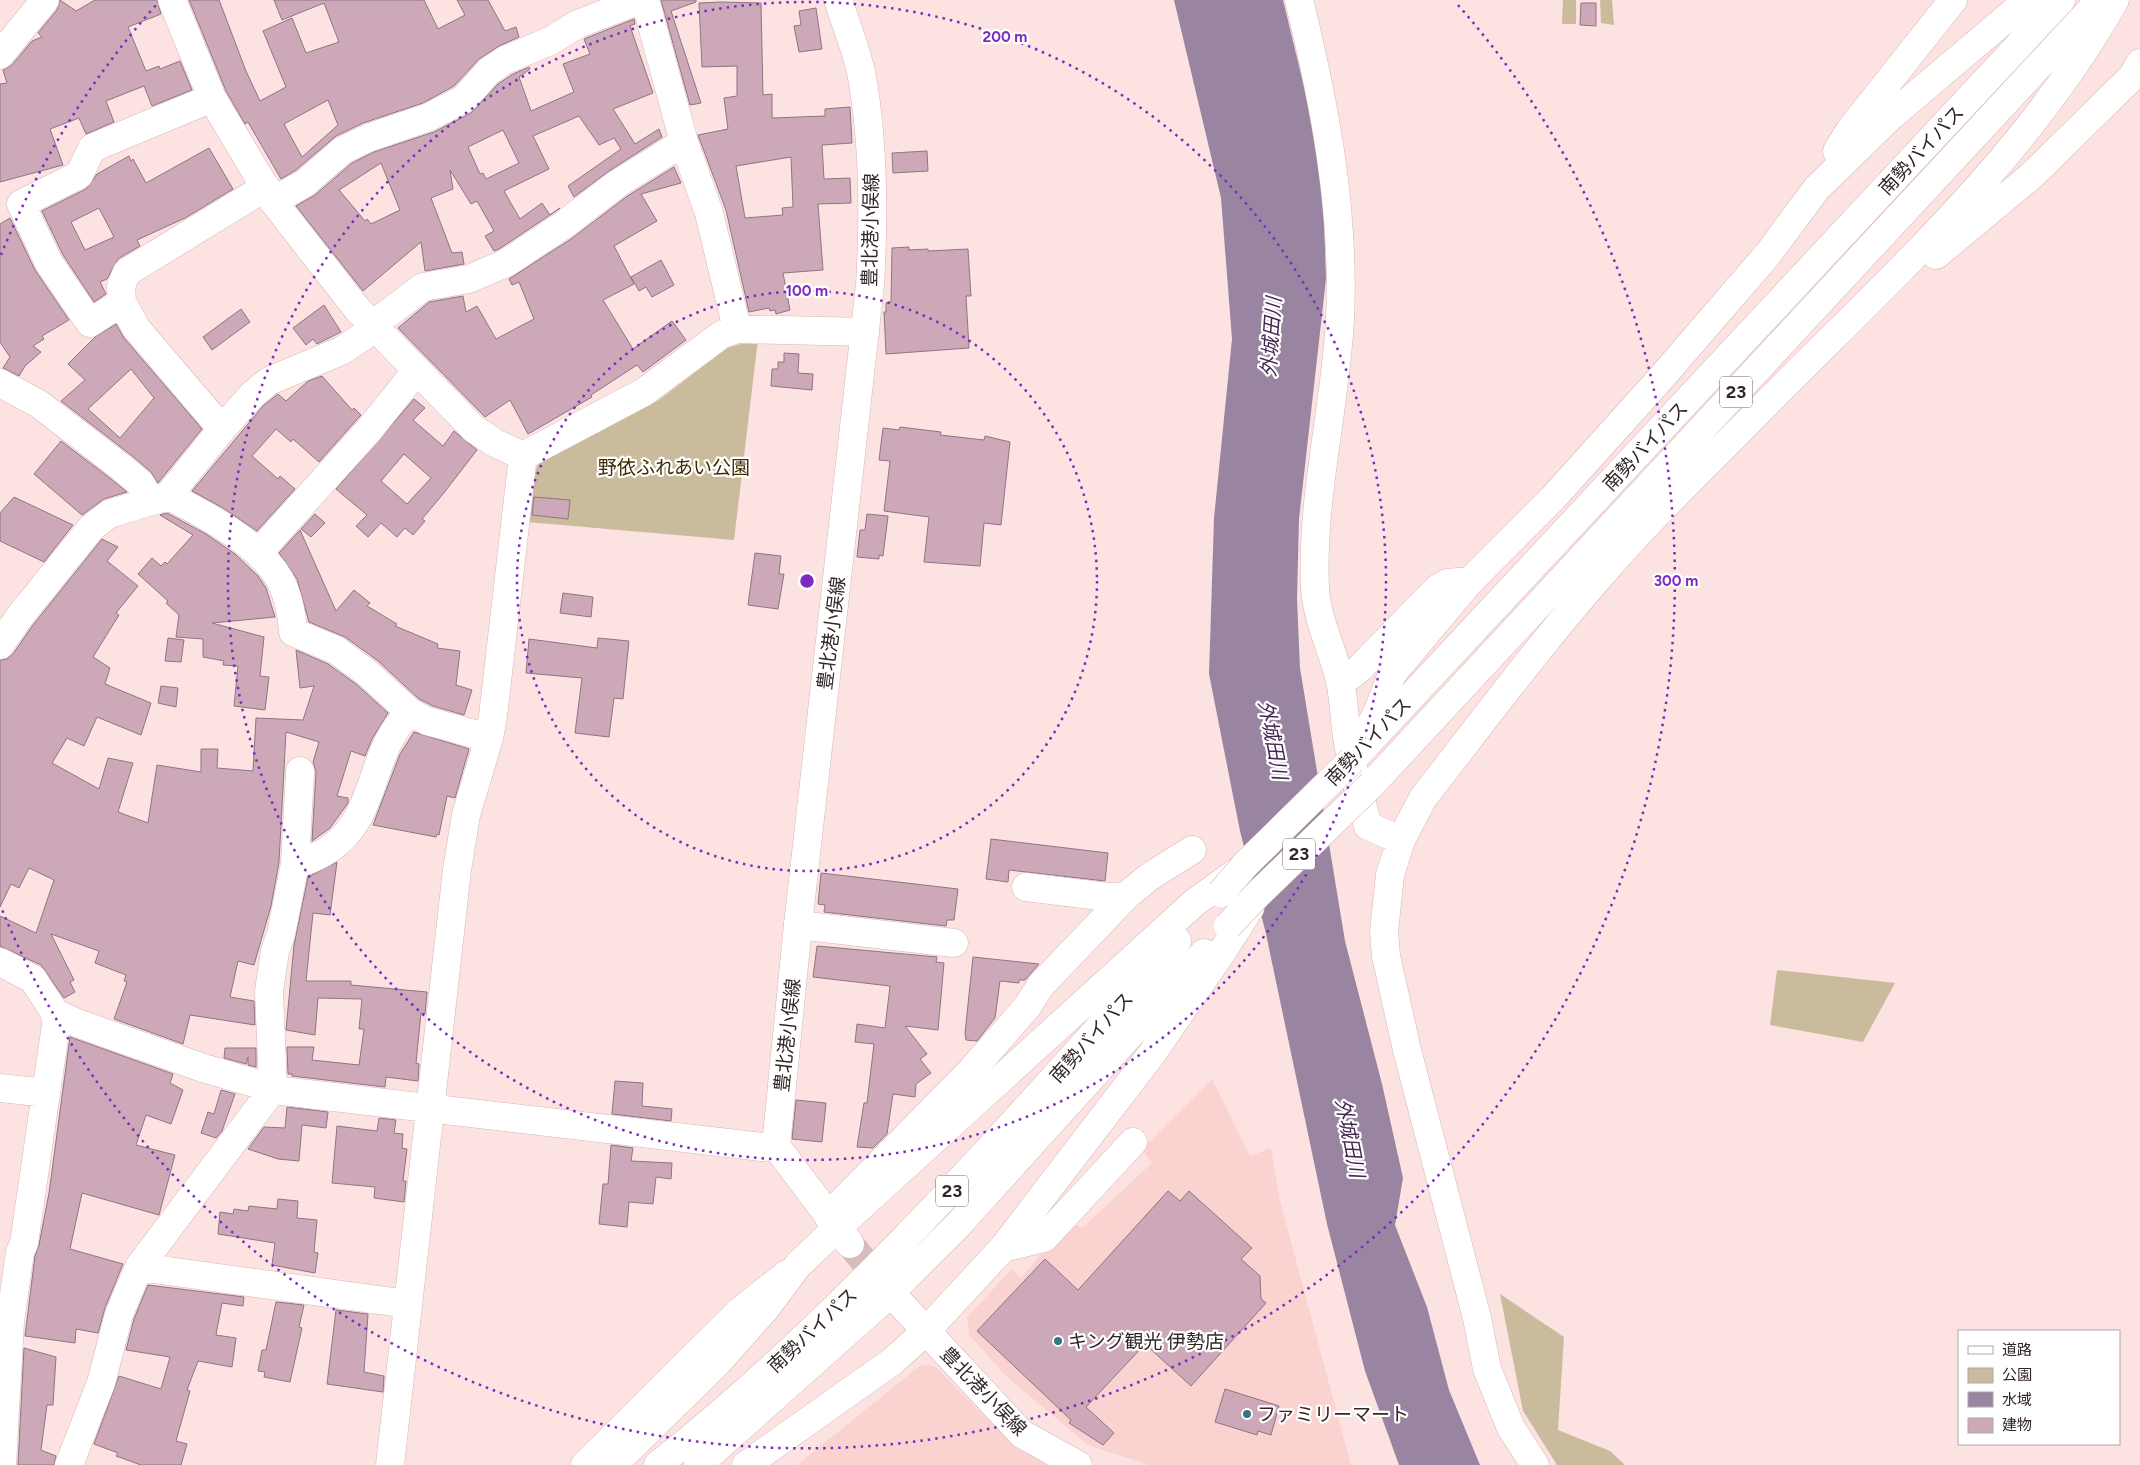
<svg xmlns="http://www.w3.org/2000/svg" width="2140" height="1465" viewBox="0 0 2140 1465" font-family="Figtree,'Noto Sans JP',sans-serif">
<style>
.built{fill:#fad2d0}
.green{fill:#cabb9c}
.water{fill:#9985a2}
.building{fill:#cca8b9;stroke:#8e7581;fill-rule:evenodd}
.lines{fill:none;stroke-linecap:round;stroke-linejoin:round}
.major-tunnel{stroke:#d4bdbc;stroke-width:28;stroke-dasharray:28 14;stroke-linecap:butt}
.minor-casing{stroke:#d6b7b6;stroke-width:29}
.major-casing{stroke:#d6b7b6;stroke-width:29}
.highway-casing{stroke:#d6b7b6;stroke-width:29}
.minor{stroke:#fff;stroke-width:28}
.major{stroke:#fff;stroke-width:28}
.highway{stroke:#fff;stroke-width:28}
.highway-bridge-casing{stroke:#d6b7b6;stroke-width:29;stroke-linecap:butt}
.highway-bridge{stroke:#fff;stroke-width:28}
.ring{fill:none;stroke:#7b2cbf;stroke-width:2.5;stroke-dasharray:2.5 5}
.poi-dot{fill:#357689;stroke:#fff;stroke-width:2}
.labels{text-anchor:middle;stroke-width:4.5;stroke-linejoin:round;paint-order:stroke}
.shield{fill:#fff;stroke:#706767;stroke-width:1}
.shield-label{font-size:18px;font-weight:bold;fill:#322626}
.street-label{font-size:19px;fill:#322626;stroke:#fff}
.park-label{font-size:19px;fill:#3e2c00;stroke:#fff}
.poi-label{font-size:19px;fill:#322626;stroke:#fff;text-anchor:start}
.water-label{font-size:20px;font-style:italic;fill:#452850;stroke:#fff}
.centre{fill:#7b2cbf;stroke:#fff;stroke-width:2.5}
.ring-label{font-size:15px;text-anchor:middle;font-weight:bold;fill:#7b2cbf;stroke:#fff;stroke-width:4.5;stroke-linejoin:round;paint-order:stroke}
</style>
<rect width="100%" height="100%" fill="#fce3e2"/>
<path class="built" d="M 1212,1079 L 1250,1156 L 1271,1148 L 1280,1201 L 1351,1465 L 1149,1465 L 1088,1445 L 1007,1377 L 969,1335 L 967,1317 L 1012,1269 L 1021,1278 L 1069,1221 L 1082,1228 L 1152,1163 L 1142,1149 Z
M 921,1365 L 933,1366 L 939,1370 L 996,1428 L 1046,1465 L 797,1465 Z"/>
<path class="green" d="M 1563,0 L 1576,0 L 1576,24 L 1562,24 Z
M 1600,0 L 1612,0 L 1614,25 L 1601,23 Z
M 758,339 L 734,540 L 527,522 L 535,471 L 539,463 L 659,400 L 727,348 Z
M 1777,970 L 1895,983 L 1863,1042 L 1770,1025 Z
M 1500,1294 L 1564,1337 L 1558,1430 L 1610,1451 L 1625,1465 L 1557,1465 L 1523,1411 Z"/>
<path class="water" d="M 1174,0 L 1283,0 L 1322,161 L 1326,279 L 1299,519 L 1297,599 L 1300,668 L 1345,941 L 1382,1084 L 1403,1178 L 1395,1225 L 1427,1307 L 1449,1390 L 1480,1465 L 1399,1465 L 1365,1371 L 1327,1224 L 1266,934 L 1240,831 L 1209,674 L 1214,518 L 1232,339 L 1221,198 Z"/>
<path class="building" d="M 60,0 L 76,11 L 95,0 L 157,0 L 161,14 L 128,27 L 146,71 L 159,66 L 160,69 L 180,61 L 192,90 L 152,106 L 144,86 L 106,101 L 114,122 L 86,134 L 79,118 L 50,129 L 63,165 L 0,182 L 0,84 L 7,83 L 3,70 L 12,65 L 32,41 L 42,37 L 38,33 L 57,10 Z
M 189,0 L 219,0 L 246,71 L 260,101 L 286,87 L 263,31 L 292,18 L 306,53 L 339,42 L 324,3 L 282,20 L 274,0 L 424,0 L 438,29 L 465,15 L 457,0 L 488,0 L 505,31 L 516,27 L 519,37 L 499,46 L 479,59 L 454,86 L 423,103 L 363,123 L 336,136 L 296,170 L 281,179 L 248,122 L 245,124 L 226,91 ZM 328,100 L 338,125 L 302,157 L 284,124 Z
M 661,0 L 696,0 L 696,2 L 671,11 L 701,103 L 690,105 Z
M 722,2 L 761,3 L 763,95 L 772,94 L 772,118 L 825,116 L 825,109 L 850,107 L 852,143 L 822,145 L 824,179 L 850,178 L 851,203 L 818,204 L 823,270 L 783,273 L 790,310 L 776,314 L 775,310 L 770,311 L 769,308 L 749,312 L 726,210 L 698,135 L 728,129 L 724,98 L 737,96 L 737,66 L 702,67 L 699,3 ZM 791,157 L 793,207 L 782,208 L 783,215 L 745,218 L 736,166 Z
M 1581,3 L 1596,3 L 1596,26 L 1580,25 Z
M 816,8 L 822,49 L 799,52 L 794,26 L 801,25 L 799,11 Z
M 634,19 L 635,24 L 630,26 L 653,93 L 613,109 L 635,144 L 659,129 L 662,137 L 609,171 L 574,197 L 568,186 L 621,149 L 614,138 L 599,145 L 579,116 L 533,136 L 549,169 L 504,191 L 520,219 L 542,203 L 550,215 L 560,208 L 553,213 L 499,249 L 494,251 L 485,236 L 494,231 L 477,201 L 471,204 L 450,170 L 453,189 L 431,198 L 452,253 L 462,252 L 464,264 L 425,271 L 421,242 L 363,291 L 296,206 L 315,195 L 352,163 L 374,152 L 434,132 L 471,113 L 498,84 L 513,74 L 529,67 L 530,69 L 519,77 L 531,111 L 574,92 L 563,64 L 590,54 L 584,39 ZM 503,130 L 519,163 L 486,179 L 483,173 L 480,174 L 468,147 ZM 381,163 L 400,210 L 371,224 L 367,219 L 365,221 L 339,190 Z
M 209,148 L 233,189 L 185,218 L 137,240 L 140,246 L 118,259 L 107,279 L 100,282 L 106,294 L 94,302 L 63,255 L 42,211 L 86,189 L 97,174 L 129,156 L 131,161 L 133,159 L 146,183 ZM 99,208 L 114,237 L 85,250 L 71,222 Z
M 927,151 L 928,171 L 893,173 L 892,153 Z
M 674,167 L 681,183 L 641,194 L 657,221 L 614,246 L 634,284 L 603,300 L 633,349 L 672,321 L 686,340 L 643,372 L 637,365 L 591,395 L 592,397 L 528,434 L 510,400 L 485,417 L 398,328 L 429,302 L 463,296 L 466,312 L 477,306 L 496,339 L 534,319 L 519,282 L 512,285 L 509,279 L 571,239 L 626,197 Z
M 10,218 L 35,270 L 69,320 L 42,336 L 44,339 L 33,346 L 41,352 L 25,366 L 19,376 L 3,368 L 10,357 L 0,342 L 0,224 Z
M 909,247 L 909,250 L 928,249 L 928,251 L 968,249 L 971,296 L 966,296 L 969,348 L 886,354 L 884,312 L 886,312 L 886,303 L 891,302 L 892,248 Z
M 661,260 L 674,285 L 652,297 L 646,287 L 639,291 L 631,277 Z
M 324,305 L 341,332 L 317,344 L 313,339 L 306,345 L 293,328 Z
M 241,309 L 250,322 L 212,350 L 203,337 Z
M 116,324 L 124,338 L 202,429 L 158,483 L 151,472 L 131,455 L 61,401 L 85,380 L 68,364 L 95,337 ZM 131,369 L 154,398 L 120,438 L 88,409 Z
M 784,353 L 799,354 L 798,373 L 813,374 L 812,390 L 771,386 L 772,369 L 778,369 L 778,362 L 784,362 Z
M 322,376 L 352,410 L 354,408 L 361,415 L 319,462 L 293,439 L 291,442 L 276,429 L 252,456 L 278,479 L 280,476 L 295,489 L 257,531 L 223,508 L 192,491 L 263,406 L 278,394 L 286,401 L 308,381 Z
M 414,399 L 425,408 L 413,420 L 443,446 L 454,431 L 477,450 L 443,494 L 422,519 L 425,521 L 413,535 L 405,528 L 397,537 L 381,523 L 368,537 L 356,526 L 367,515 L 336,489 ZM 404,454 L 431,478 L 407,504 L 381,481 Z
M 900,427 L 941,432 L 940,435 L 984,440 L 985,436 L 1010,442 L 1001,525 L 984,523 L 980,566 L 924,562 L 929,517 L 884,511 L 890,461 L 879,460 L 883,428 L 899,430 Z
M 61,441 L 111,479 L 127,492 L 104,499 L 82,515 L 34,474 Z
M 14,497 L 73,525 L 44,562 L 0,541 L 0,513 Z
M 534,497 L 570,500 L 568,519 L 532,515 Z
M 167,513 L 206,534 L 235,554 L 258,576 L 266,588 L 275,617 L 212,623 L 264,637 L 260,676 L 269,677 L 265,710 L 234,706 L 238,666 L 223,665 L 224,661 L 203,657 L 203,639 L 176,637 L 179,615 L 166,603 L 168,601 L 138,574 L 152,558 L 161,566 L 165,562 L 167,564 L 193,535 L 160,515 Z
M 315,514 L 325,523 L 311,537 L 301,529 Z
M 867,514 L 888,516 L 883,556 L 879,555 L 879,559 L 857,557 L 860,530 L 865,530 Z
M 300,530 L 336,611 L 354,590 L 370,603 L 367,606 L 397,624 L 395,626 L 438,644 L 437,648 L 460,651 L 456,685 L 472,690 L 464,715 L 433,706 L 419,699 L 377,660 L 345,637 L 309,622 L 297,579 L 279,553 Z
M 102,539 L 118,547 L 107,561 L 138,586 L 116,613 L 119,615 L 93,657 L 110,668 L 105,684 L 151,703 L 141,735 L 97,717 L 84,746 L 67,738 L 52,763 L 99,789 L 108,758 L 133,763 L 118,812 L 148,823 L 157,765 L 201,772 L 201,749 L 218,749 L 217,768 L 253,771 L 256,718 L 303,720 L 314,686 L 300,688 L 296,650 L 328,664 L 356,684 L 388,713 L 372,739 L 365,756 L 351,751 L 337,796 L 348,798 L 348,803 L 330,828 L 312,841 L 316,772 L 313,762 L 319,742 L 286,732 L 279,862 L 271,906 L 254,965 L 238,961 L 230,997 L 254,1001 L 255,1025 L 190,1015 L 183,1044 L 114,1019 L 127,982 L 124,981 L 126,975 L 95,963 L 99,951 L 51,934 L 74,980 L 70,982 L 75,992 L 64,998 L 41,965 L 0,946 L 0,916 L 36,933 L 54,880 L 29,868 L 19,888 L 11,884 L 0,907 L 0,660 L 7,659 L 13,654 L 33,625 Z
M 755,553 L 781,556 L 779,574 L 784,574 L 778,609 L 748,605 Z
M 563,593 L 593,597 L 591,617 L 560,613 Z
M 168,638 L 184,640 L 181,662 L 165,661 Z
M 598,638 L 629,641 L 623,699 L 614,698 L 609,737 L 575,733 L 582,678 L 526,673 L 529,639 L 597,648 Z
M 161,686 L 178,688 L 176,707 L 158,703 Z
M 414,732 L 469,749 L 455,798 L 447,796 L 439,835 L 437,834 L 436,837 L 373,825 L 400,754 Z
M 991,839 L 1108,853 L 1105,881 L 1009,870 L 1008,882 L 986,879 Z
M 337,862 L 330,915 L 313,913 L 306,981 L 351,981 L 351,985 L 427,992 L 425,1014 L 421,1013 L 416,1063 L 419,1064 L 418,1081 L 386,1077 L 385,1087 L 292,1076 L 292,1074 L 288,1074 L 287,1047 L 314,1047 L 312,1060 L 359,1065 L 364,1029 L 359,1029 L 362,999 L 318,998 L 315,1035 L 286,1030 L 294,945 L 308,877 Z
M 821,873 L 958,889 L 954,920 L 947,920 L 946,926 L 824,912 L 825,905 L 818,904 Z
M 817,946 L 937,957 L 936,962 L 944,963 L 938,1030 L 905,1026 L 927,1054 L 920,1059 L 931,1073 L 916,1084 L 915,1097 L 893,1094 L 887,1134 L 873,1148 L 857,1147 L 864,1103 L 867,1103 L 874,1044 L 855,1042 L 857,1024 L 885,1028 L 890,986 L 813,977 Z
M 973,957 L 1039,964 L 1025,980 L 1019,980 L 1019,983 L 1000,981 L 995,1018 L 977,1041 L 966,1040 L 965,1033 Z
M 70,1037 L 173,1074 L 170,1083 L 183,1090 L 171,1124 L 146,1115 L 136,1145 L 175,1155 L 159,1215 L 82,1193 L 70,1249 L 123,1264 L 105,1308 L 98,1333 L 76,1329 L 75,1343 L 25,1336 L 35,1256 L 39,1245 L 49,1193 Z
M 225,1048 L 256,1048 L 256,1067 L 248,1065 L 248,1057 L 246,1064 L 224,1058 Z
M 615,1081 L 643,1083 L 642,1106 L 672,1109 L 671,1121 L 612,1114 Z
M 221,1090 L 235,1094 L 222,1131 L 216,1138 L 201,1133 L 208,1112 L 214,1114 Z
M 796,1100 L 826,1103 L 822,1142 L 792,1139 Z
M 287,1107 L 328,1112 L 326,1128 L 302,1125 L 299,1161 L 278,1159 L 248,1149 L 264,1127 L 285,1128 Z
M 379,1118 L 396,1120 L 394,1133 L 403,1134 L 402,1148 L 407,1149 L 403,1181 L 406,1181 L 404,1202 L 374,1198 L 375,1187 L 332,1183 L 337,1126 L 377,1131 Z
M 611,1145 L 633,1148 L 631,1161 L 672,1163 L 671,1179 L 656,1177 L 653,1204 L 629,1202 L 627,1227 L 599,1224 L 603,1184 L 608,1184 Z
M 1168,1191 L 1180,1201 L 1189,1191 L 1252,1248 L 1241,1259 L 1260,1276 L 1261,1299 L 1266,1303 L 1191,1386 L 1145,1344 L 1086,1407 L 1114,1433 L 1103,1445 L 1069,1423 L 1071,1420 L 977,1331 L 1045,1259 L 1078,1290 Z
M 278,1199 L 298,1201 L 297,1218 L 317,1220 L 314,1252 L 318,1253 L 315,1273 L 272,1265 L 275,1243 L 218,1234 L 220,1212 L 233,1214 L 234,1209 L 248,1211 L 249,1206 L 277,1209 Z
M 148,1285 L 244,1297 L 243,1306 L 222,1303 L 216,1335 L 236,1338 L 232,1367 L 198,1361 L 187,1390 L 190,1391 L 176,1441 L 187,1444 L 181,1465 L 141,1465 L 116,1456 L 118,1453 L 94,1444 L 119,1376 L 161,1389 L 170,1357 L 126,1350 L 134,1319 Z
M 276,1302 L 304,1305 L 299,1327 L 302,1328 L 290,1382 L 264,1377 L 265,1372 L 258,1371 L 262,1350 L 266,1350 Z
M 336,1310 L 368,1314 L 364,1372 L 384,1376 L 383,1392 L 327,1384 Z
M 24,1348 L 56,1357 L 53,1405 L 47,1405 L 41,1450 L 56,1456 L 54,1465 L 18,1465 Z
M 1225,1389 L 1279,1406 L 1271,1435 L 1258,1431 L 1257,1435 L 1215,1422 Z"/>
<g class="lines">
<path class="major-tunnel" d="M 850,1244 L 887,1289"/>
<defs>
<path id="minor" d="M 172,0 L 212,98 L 273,201 L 358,310 L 474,429 L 495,443 L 523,456
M 645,0 L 684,142 L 709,213 L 737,329
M 1299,0 C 1325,106 1345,210 1340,320 C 1335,410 1311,498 1315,588 C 1317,621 1333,650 1340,681 C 1345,703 1344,726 1349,748 C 1354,774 1361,800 1368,826 L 1401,840
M 0,55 L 45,0
M 212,98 L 92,148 L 79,175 L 21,204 L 49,263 L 90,323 L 122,302 L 121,286 L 127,272 L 266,187
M 1837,151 L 1850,130 L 1953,0
M 273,201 L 305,183 L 343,150 L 368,138 L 429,117 L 464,99 L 488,72 L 505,60 L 552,40 L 578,24 L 640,0
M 1936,255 L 2030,177 L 2132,77 L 2140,63
M 122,302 L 136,328 L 222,429
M 0,383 L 39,404 L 121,467 L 141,484 L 150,501
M 523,456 L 644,392 L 721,335 L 737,329 L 865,332
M 168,496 C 205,514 259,543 280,580 C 288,595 292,616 293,632 L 336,650 L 366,672 L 410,712 L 427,721 L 489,738
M 258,553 L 369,430 L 417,370
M 0,645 L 20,616 L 91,528 L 109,514 L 168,496 L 222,429 L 252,395 L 269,381 L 341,351 L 365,335 L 374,324 L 423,287 L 469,279 L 506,263 L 562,226 L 617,184 L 684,142
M 1341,683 L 1360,668 L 1437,589 L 1447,583 L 1470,581
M 1360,745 L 1378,711 L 1392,674 L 1470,581 L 1553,498 L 1661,378 L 1768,254 L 1817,188 L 1891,116 L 2028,0
M 295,864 C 306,862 314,858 323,853 C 380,821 366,753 410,712
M 1026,887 L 1108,897 L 1126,896
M 798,925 L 954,943
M 0,962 L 33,979 L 55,1013 L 77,1023 L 203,1068 L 282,1091 L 762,1147 L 776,1146
M 0,1088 L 46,1093
M 828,1216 L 971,1071 L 1027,1007 L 1041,985 L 1126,896 L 1149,877 L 1192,850
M 1003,1248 L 1044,1238 L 1133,1142
M 139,1267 L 408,1304
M 2,1465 L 10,1322 L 20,1252 L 24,1243 L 56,1025 L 55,1013
M 69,1465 L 101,1383 L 119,1314 L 139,1267 L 273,1089 L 269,991 L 275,951 L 281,934 L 295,864 L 300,771
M 390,1465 L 457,870 L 466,815 L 489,738 L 493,716 L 523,456
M 585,1465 L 739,1312 L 787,1274
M 1535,1465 L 1511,1428 L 1487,1369 L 1477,1318 L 1407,1050 L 1386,956 L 1384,932 L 1390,875 L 1401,840 L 1423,798 C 1484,720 1543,640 1609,566 C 1652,516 1700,471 1746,424 C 1877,290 2022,165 2115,0"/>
<path id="major" d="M 838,0 C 846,25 857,51 862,77 C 874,145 874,216 870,285 L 798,925 L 776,1146 L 850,1244
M 900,1303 L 1022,1434 L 1078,1465"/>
<path id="highway" d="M 1352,760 L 2061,0
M 1372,784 L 2100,0
M 613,1465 L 718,1362 L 766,1308 L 798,1265 L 837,1228 L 1194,903 L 1238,871
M 658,1465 C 852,1311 1012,1124 1177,941
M 698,1465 L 883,1300 L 957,1226 L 1204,953
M 746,1465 L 893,1361 L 926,1331 L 1003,1248 L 1151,1055 L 1224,949 L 1250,908"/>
</defs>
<use href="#minor" class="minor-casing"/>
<use href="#major" class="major-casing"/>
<use href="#highway" class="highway-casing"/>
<use href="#minor" class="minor"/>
<use href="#major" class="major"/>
<use href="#highway" class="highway"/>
<defs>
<path id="highway-bridge" d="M 1221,893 L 1245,865 L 1352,760
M 1228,926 L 1258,894 L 1372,784"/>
</defs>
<use href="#highway-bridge" class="highway-bridge-casing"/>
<use href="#highway-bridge" class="highway-bridge"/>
</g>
<g class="ring">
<circle cx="807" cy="581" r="290"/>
<circle cx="807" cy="581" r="579"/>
<path d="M1 255A869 869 0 0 1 156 5M1458 5A869 869 0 1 1 1 907"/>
</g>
<g class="poi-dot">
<circle cx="1058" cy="1341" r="5"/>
<circle cx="1247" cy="1414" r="5"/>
</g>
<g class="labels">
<g class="shield">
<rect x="1720" y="376.5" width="32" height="31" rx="4"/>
<rect x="1283" y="838.5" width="32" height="31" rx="4"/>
<rect x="936" y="1175.5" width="32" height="31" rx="4"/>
</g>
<g class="shield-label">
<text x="1736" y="398">23</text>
<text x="1299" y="860">23</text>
<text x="952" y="1197">23</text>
</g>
<g class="street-label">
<text transform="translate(1921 150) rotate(-47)" y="7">南勢バイパス</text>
<text transform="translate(870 230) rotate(-89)" y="7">豊北港小俣線</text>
<text transform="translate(1645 446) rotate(-47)" y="7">南勢バイパス</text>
<text transform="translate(831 633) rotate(-83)" y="7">豊北港小俣線</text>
<text transform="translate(1368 741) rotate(-46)" y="7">南勢バイパス</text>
<text transform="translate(787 1035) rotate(-84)" y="7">豊北港小俣線</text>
<text transform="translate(1091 1037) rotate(-48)" y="7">南勢バイパス</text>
<text transform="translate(812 1330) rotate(-43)" y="7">南勢バイパス</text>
<text transform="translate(984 1391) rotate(46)" y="7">豊北港小俣線</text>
</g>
<g class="park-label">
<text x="674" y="474">野依ふれあい公園</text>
</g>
<g class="poi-label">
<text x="1068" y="1348">キング観光 伊勢店</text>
<text x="1257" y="1421">ファミリーマート</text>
</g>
<g class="water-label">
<text transform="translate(1271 337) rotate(-86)" y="7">外城田川</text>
<text transform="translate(1273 740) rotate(79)" y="7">外城田川</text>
<text transform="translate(1350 1138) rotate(79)" y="7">外城田川</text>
</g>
</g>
<circle cx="807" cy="581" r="8" class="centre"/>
<g class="ring-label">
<text x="1005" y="42">200 m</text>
<text x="807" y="296">100 m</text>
<text x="1676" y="586">300 m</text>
</g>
<rect x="1958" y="1330" width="162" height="115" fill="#ffffff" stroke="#ada8a8"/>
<rect x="1968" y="1346" width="25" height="8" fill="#ffffff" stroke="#ada8a8"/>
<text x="2002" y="1355" font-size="15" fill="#322626">道路</text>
<rect x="1968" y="1368" width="25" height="15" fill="#cabb9c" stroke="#ada8a8"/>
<text x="2002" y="1380" font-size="15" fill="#322626">公園</text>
<rect x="1968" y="1392" width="25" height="15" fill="#9985a2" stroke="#ada8a8"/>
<text x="2002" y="1405" font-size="15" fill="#322626">水域</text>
<rect x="1968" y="1418" width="25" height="15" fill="#cca8b9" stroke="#ada8a8"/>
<text x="2002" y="1430" font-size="15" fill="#322626">建物</text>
</svg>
